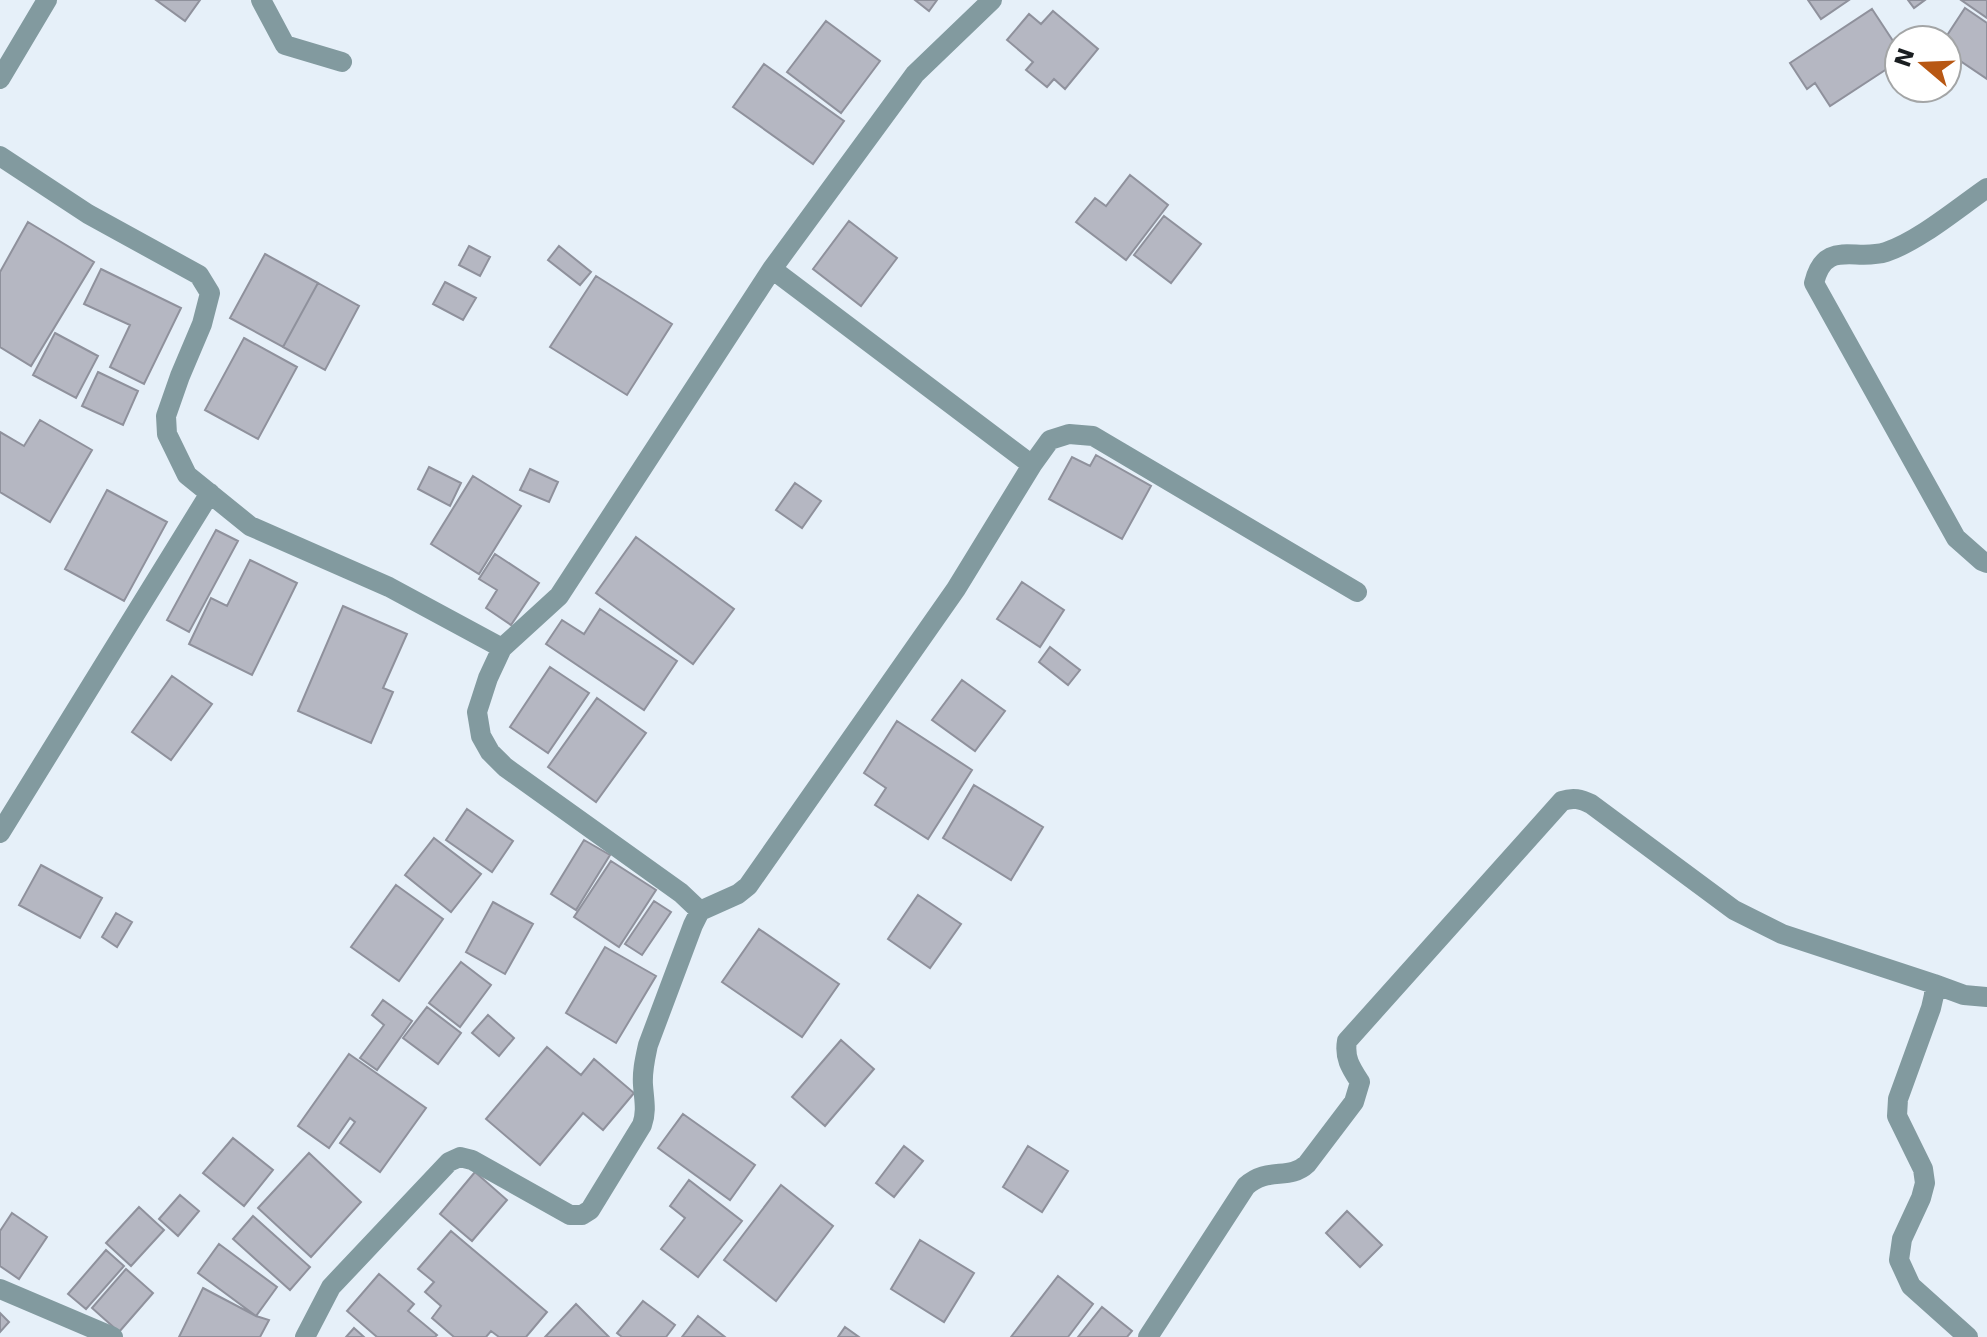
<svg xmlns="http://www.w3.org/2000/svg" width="1987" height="1337" viewBox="0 0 1987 1337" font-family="'DejaVu Sans',sans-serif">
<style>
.building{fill:#b5b7c2;stroke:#8f919c;stroke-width:2}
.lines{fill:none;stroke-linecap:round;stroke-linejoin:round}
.street{stroke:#829a9f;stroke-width:20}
</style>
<rect width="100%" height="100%" fill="#e6f0f9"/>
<path class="building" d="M 156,0 L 200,0 L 185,21 Z
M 915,0 L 937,0 L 929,11 Z
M 1808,0 L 1849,0 L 1821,19 Z
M 1908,0 L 1925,0 L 1914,8 Z
M 1961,0 L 1987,0 L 1987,18 Z
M 1965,8 L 1987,23 L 1987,79 L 1947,52 L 1947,40 L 1944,40 Z
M 1872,9 L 1899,50 L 1899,61 L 1830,106 L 1815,83 L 1807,89 L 1790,63 Z
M 1053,11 L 1098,49 L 1065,89 L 1054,79 L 1047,87 L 1026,70 L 1033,62 L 1007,40 L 1029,14 L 1041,24 Z
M 826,21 L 880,61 L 841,113 L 787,72 Z
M 764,64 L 844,121 L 813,164 L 733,107 Z
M 1130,175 L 1168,205 L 1126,260 L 1076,222 L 1095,198 L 1106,206 Z
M 1164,216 L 1201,244 L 1171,283 L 1134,255 Z
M 849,221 L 897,258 L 861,306 L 813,269 Z
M 28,222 L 94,262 L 31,366 L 0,347 L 0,272 Z
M 469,246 L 490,257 L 480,276 L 459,265 Z
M 559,246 L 591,272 L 580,285 L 548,260 Z
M 265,254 L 318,283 L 283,347 L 230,318 Z
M 101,269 L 181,308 L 144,384 L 110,367 L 130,325 L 84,304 Z
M 596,276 L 672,324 L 627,395 L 550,347 Z
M 445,282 L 476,298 L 463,320 L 433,304 Z
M 318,283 L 359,306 L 325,370 L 283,347 Z
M 55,333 L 98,356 L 76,398 L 33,375 Z
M 244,338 L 297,367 L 258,439 L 205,410 Z
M 98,372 L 138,391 L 123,425 L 82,406 Z
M 40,420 L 92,450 L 50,522 L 0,492 L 0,432 L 24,446 Z
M 1096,455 L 1151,486 L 1122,539 L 1049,499 L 1072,457 L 1090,466 Z
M 429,467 L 461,483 L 450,506 L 418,489 Z
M 530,469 L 558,482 L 549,502 L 520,490 Z
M 473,476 L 521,506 L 479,574 L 431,544 Z
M 795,483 L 821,501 L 802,528 L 776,510 Z
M 107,490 L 167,522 L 124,601 L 65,569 Z
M 216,530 L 238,541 L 189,632 L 167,620 Z
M 636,537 L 734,609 L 693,664 L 596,593 Z
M 495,554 L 539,583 L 511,625 L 486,608 L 497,590 L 479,579 Z
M 250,560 L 297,583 L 252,675 L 189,644 L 211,598 L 227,606 Z
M 1022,582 L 1064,610 L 1040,647 L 997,619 Z
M 343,606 L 407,634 L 383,688 L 393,692 L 371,743 L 298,711 Z
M 600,609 L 677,661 L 644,710 L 546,644 L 562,620 L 584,634 Z
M 1050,647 L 1080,670 L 1068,685 L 1039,662 Z
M 550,667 L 589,693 L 548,753 L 510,727 Z
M 172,676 L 212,704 L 171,760 L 132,732 Z
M 962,680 L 1005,711 L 975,751 L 932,720 Z
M 597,698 L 646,733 L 596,802 L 548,767 Z
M 897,721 L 972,770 L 928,839 L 875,805 L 886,788 L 864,773 Z
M 974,785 L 1043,827 L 1011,880 L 943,838 Z
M 467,809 L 513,841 L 492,872 L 446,840 Z
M 434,838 L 481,874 L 451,912 L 405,875 Z
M 584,840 L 610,855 L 576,910 L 551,894 Z
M 611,861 L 656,890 L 619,947 L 574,917 Z
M 41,865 L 102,898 L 80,938 L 19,905 Z
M 396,885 L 443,919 L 399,981 L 351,947 Z
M 918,895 L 961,924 L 930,968 L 888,939 Z
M 654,901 L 671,912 L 642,955 L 625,944 Z
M 493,902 L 533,924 L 505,974 L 466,952 Z
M 116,913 L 132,922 L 117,947 L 102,937 Z
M 759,929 L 839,984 L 802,1037 L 722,982 Z
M 605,947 L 656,976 L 616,1043 L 566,1013 Z
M 461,962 L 491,985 L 460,1027 L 429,1003 Z
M 383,1000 L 412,1021 L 377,1070 L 360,1058 L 384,1025 L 372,1015 Z
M 427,1007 L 461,1033 L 438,1064 L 403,1038 Z
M 488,1015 L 514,1038 L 499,1056 L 472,1033 Z
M 841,1040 L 874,1069 L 825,1126 L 792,1097 Z
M 547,1047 L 581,1075 L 594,1059 L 634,1093 L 603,1130 L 583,1113 L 540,1165 L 486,1119 Z
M 349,1054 L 426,1108 L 380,1172 L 340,1143 L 355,1122 L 350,1118 L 329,1148 L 298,1126 Z
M 683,1114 L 755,1165 L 730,1200 L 658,1148 Z
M 233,1138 L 273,1170 L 244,1206 L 203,1173 Z
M 904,1146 L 923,1161 L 894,1197 L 876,1183 Z
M 1028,1146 L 1068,1171 L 1042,1212 L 1003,1187 Z
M 309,1153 L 361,1202 L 311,1257 L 258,1208 Z
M 475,1172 L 507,1200 L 472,1241 L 440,1214 Z
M 689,1180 L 742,1221 L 698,1277 L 661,1249 L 685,1218 L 670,1206 Z
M 781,1185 L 833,1226 L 776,1301 L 724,1260 Z
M 180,1195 L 199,1211 L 178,1236 L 159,1219 Z
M 139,1207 L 164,1230 L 131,1266 L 106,1243 Z
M 1347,1211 L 1382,1245 L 1360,1267 L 1326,1233 Z
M 12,1213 L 47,1237 L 19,1279 L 0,1266 L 0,1231 Z
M 253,1216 L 310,1267 L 290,1290 L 233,1239 Z
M 451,1231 L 547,1312 L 526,1337 L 499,1337 L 491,1331 L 486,1337 L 454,1337 L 432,1318 L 441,1306 L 425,1292 L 434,1282 L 418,1269 Z
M 920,1240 L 974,1273 L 944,1322 L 891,1289 Z
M 219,1244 L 277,1287 L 256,1316 L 198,1273 Z
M 106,1250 L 124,1266 L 86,1309 L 68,1294 Z
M 126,1269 L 153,1293 L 119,1332 L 92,1308 Z
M 379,1274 L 414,1304 L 408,1311 L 437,1335 L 435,1337 L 377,1337 L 347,1311 Z
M 1058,1276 L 1093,1304 L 1068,1337 L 1011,1337 Z
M 203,1288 L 256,1316 L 269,1320 L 260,1337 L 179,1337 Z
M 643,1301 L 675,1325 L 666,1337 L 622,1337 L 617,1333 Z
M 576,1304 L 609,1337 L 545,1337 Z
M 1102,1307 L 1132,1331 L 1127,1337 L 1078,1337 Z
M 0,1313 L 9,1322 L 0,1332 Z
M 698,1316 L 725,1337 L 682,1337 Z
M 845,1327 L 859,1337 L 838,1337 Z
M 354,1328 L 364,1337 L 346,1337 Z"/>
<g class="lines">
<path class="street" d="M 261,0 L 285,45 L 342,62
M 0,79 L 47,0
M 0,156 L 88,214 L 199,275 L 210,293 L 202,324 L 180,376 L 166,416 L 167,434 L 187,475 L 250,526 L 389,587 L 502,648
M 1987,188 C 1958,208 1919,241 1886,252 C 1855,262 1825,238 1814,283 L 1956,538 L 1982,561 L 1987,563
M 772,269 L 1032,465
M 0,833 L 210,493
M 700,911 L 738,894 L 748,886 L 956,589 L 1032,465 L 1050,440 L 1069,434 L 1093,436 L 1357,592
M 0,1289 L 113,1337
M 305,1337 L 331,1287 L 449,1162 L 460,1157 L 472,1160 L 570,1215 L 582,1215 L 590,1210 L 642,1125 C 647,1111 644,1100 643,1085 C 642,1071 645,1059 648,1045 L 693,925 L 700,911 L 681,893 L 505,767 L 490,752 L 481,736 L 477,712 L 488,678 L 502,648 L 559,596 L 772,269 L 915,74 L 992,0
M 1148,1337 L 1246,1186 C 1268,1166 1289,1181 1307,1164 L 1354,1102 L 1360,1082 C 1351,1068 1344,1058 1347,1041 L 1562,801 C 1573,797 1581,799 1591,804 L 1734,910 L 1782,934 L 1934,984
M 1968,1337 L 1911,1286 L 1899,1260 L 1902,1239 L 1921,1198 L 1925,1183 L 1923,1169 L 1897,1116 L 1898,1099 L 1931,1008 L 1934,995 L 1934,984 L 1964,995 L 1987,997"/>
</g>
<g transform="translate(1923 64) rotate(289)"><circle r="38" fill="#ffffff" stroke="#a3a5a6" stroke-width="2"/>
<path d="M0-6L14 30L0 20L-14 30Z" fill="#b85814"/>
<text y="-12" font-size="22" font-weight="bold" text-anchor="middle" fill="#1a1e21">N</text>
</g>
</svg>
